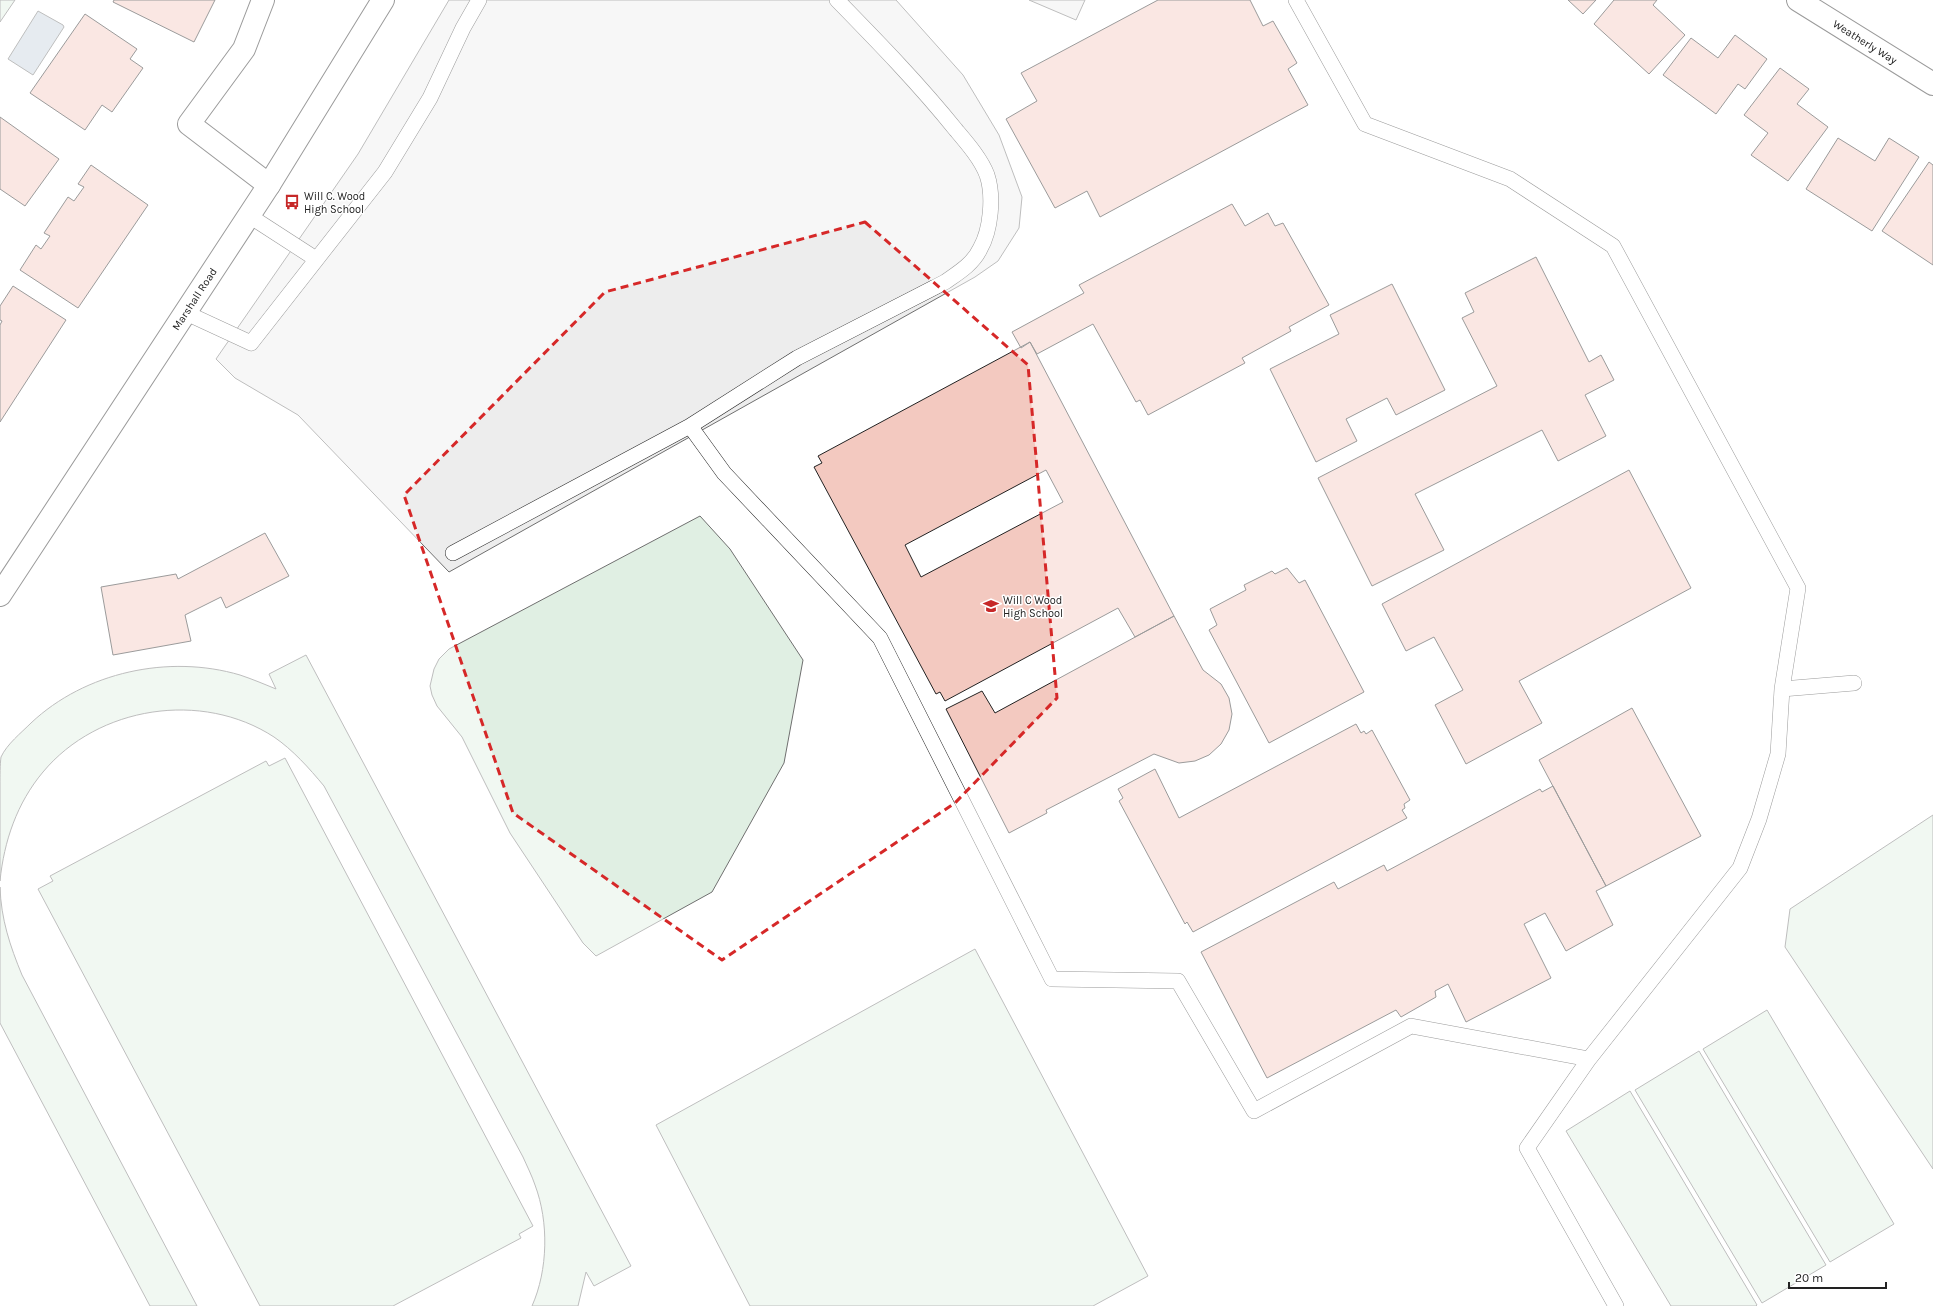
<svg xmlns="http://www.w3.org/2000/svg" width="1933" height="1306" viewBox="0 0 1933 1306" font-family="Karla,sans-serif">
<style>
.green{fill:#e0efe3;stroke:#6f6f6f}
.parking{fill:#ededed;stroke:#6f6f6f}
.water{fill:#c7d3dd;stroke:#6f6f6f}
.building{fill:#f3c9c0;stroke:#222;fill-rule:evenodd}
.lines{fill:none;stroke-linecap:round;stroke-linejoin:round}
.lane-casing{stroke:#222;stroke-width:16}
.street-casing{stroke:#222;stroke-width:24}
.secondary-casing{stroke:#222;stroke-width:24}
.lane{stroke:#fff;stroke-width:15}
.street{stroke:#fff;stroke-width:22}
.secondary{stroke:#fff;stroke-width:22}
.marked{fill:none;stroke:#d62828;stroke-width:3;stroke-dasharray:8 5;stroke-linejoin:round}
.labels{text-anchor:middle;stroke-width:3;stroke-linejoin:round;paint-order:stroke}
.street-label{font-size:11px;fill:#222;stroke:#fff}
.poi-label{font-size:11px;fill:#222;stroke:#fff;text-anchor:start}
</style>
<rect width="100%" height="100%" fill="#fff"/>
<path class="green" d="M 0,0 L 15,0 L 0,22 Z
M 700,516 L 730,549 L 803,660 L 784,763 L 712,892 L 596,956 L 583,943 L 510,833 L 462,737 L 437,706 L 432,695 L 430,686 L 434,669 L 439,659 L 449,649 Z
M 306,655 L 631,1266 L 594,1286 L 586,1272 L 578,1306 L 532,1306 C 548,1270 549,1222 535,1185 C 532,1176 527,1166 523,1157 L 324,786 C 309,768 293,750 274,737 C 202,690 98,706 43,772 C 17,803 4,841 0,881 C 0,848 0,816 0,784 C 0,777 0,764 1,757 C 7,744 21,733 31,723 C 85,672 169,654 240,675 C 252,679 264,684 276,689 L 269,674 Z
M 285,758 L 533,1226 L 519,1234 L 521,1238 L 393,1306 L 260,1306 L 38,889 L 53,881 L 50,876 L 266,761 L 269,766 Z
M 1933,815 L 1933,1169 L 1785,947 L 1790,909 Z
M 0,887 C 1,919 10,946 22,975 L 197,1306 L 150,1306 L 0,1023 Z
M 975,949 L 1148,1276 L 1093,1306 L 750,1306 L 656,1125 Z
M 1767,1010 L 1894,1224 L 1830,1262 L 1703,1049 Z
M 1699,1051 L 1826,1265 L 1762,1303 L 1635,1090 Z
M 1630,1091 L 1757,1305 L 1756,1306 L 1671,1306 L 1566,1131 Z"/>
<path class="parking" d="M 449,0 L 896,0 L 963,75 L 999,135 L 1022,197 L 1019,228 L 998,261 L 975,277 L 449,572 L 298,415 L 235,378 L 216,359 L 358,154 Z
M 1029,0 L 1085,0 L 1076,20 Z"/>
<path class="water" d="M 38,11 L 63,25 L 64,27 L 33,75 L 8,59 Z"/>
<path class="building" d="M 114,0 L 215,0 L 194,42 L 113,2 Z
M 1158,0 L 1250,0 L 1263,26 L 1273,21 L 1297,63 L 1288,69 L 1308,105 L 1100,217 L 1087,191 L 1055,208 L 1006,119 L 1037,101 L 1021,73 Z
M 1568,0 L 1596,0 L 1583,14 Z
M 1614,0 L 1657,0 L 1653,5 L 1685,35 L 1649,74 L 1594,24 Z
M 85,14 L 137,49 L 130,59 L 143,68 L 112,112 L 102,105 L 85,130 L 30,93 Z
M 1735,35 L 1767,59 L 1745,89 L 1738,84 L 1716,114 L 1663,75 L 1691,38 L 1718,58 Z
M 1780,68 L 1809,89 L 1797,104 L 1828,127 L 1788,181 L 1751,155 L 1768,133 L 1744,115 Z
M 0,117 L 59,159 L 25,206 L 0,189 Z
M 1838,138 L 1875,161 L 1889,138 L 1919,157 L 1872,231 L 1806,189 Z
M 1929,162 L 1933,165 L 1933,265 L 1882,231 Z
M 91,165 L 148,205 L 78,308 L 20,270 L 36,245 L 41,249 L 50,236 L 44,233 L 68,197 L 74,201 L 84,187 L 78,184 Z
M 1232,204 L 1245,226 L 1268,213 L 1275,226 L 1283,223 L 1329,305 L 1289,327 L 1291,331 L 1242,358 L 1245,363 L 1148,415 L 1140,400 L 1136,402 L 1093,324 L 1037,354 L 1030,342 L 1021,348 L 1012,332 L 1084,293 L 1079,285 Z
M 1536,257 L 1589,362 L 1601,355 L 1614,380 L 1585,395 L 1606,436 L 1558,461 L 1542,430 L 1415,494 L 1444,550 L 1372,586 L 1318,478 L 1497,386 L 1462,318 L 1474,312 L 1465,293 Z
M 1392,284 L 1445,390 L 1396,415 L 1387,398 L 1346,419 L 1357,441 L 1316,462 L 1270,369 L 1339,334 L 1330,315 Z
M 13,286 L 66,320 L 0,422 L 0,325 L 2,321 L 0,320 L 0,306 Z
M 1030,342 L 1174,616 L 1135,637 L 1118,608 L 945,701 L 940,692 L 936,694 L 814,467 L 822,463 L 818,456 ZM 1046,470 L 1063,502 L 921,577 L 905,545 Z
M 1629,470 L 1691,588 L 1519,681 L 1542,723 L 1466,764 L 1435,705 L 1463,690 L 1434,637 L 1406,651 L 1382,604 Z
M 265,533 L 289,576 L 226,608 L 221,597 L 185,615 L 191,641 L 113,655 L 101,587 L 176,574 L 178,579 Z
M 1287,568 L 1299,583 L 1305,580 L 1364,692 L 1269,743 L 1209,630 L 1217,625 L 1210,609 L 1246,590 L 1244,585 L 1272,571 L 1275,574 Z
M 1174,616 L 1203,670 L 1221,684 L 1229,698 L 1232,714 L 1229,730 L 1221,744 L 1209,755 L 1195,761 L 1179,763 L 1154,754 L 1046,810 L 1047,813 L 1009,833 L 946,709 L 982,691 L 995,713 Z
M 1632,708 L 1701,836 L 1606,886 L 1539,760 Z
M 1356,724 L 1361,733 L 1364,731 L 1366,734 L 1372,730 L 1410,800 L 1404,804 L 1405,808 L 1402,810 L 1407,818 L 1193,932 L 1187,922 L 1185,924 L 1119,801 L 1123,798 L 1118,789 L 1155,769 L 1179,818 Z
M 1553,786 L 1606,886 L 1596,891 L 1613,925 L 1566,951 L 1545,913 L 1524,924 L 1551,978 L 1466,1022 L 1448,984 L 1435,991 L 1436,997 L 1401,1017 L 1396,1010 L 1267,1078 L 1201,952 L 1334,882 L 1338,889 L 1384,865 L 1387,871 L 1540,789 L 1542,792 Z"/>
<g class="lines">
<defs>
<path id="lane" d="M 1296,0 L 1365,124 L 1510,179 L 1613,246 L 1798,588 L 1782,689 L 1778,754 L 1759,819 L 1740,868 L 1589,1059 L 1527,1148 L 1616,1306
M 248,215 L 316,259
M 184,312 L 251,343 L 385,172 L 430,98 L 463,28 L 479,0
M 690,426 L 724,473 L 880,638 L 1052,979 L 1178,981 L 1254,1111 L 1411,1026 L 1589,1059
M 453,553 L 690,426 L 797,358 L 945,282 C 958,273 973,264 980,249 C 991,230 994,196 987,175 C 981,159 967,143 956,130 C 919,84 878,42 837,0
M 1782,689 L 1854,683"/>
<g id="street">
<path d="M 263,0 L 244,49 L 189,124 L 269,185"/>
<path id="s1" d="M 1798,0 L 1933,84"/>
</g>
<g id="secondary">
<path id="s2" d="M 0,595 L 269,185 L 383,0"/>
</g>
</defs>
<use href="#lane" class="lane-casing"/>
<use href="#street" class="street-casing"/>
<use href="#secondary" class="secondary-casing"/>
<use href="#lane" class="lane"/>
<use href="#street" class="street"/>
<use href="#secondary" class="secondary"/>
</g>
<path d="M0 0H1933V1306H0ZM 865,222 L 1028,365 L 1057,698 L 955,803 L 722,960 L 513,813 L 404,495 L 605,292 Z" fill="#fff" fill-opacity=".55" fill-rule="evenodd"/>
<path class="marked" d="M 865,222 L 1028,365 L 1057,698 L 955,803 L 722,960 L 513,813 L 404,495 L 605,292 Z"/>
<defs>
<symbol id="bus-bare" viewBox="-9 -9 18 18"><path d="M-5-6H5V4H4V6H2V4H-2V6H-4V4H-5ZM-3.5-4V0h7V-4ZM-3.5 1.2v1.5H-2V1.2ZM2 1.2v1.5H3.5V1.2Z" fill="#c62828" stroke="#fff" stroke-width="2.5" paint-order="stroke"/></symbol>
<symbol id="school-bare" viewBox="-9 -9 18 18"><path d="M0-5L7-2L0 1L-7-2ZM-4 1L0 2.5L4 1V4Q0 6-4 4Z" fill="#c62828" stroke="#fff" stroke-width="2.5" paint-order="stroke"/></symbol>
</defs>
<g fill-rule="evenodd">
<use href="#bus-bare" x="281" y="191" width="22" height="22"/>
<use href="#school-bare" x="980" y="595" width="22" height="22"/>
</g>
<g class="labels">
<g class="street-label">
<text dy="4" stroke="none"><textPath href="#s1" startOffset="79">Weatherly Way</textPath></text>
<text dy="4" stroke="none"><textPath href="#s2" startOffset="354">Marshall Road</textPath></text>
</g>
<g class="poi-label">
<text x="304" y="200">Will C. Wood<tspan x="304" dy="13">High School</tspan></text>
<text x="1003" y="604">Will C Wood<tspan x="1003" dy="13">High School</tspan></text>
</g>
</g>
<path d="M1789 1282v6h97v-6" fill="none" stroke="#222222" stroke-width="2"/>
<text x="1795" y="1282" font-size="12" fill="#222222" stroke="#ffffff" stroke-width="3" paint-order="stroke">20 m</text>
</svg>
